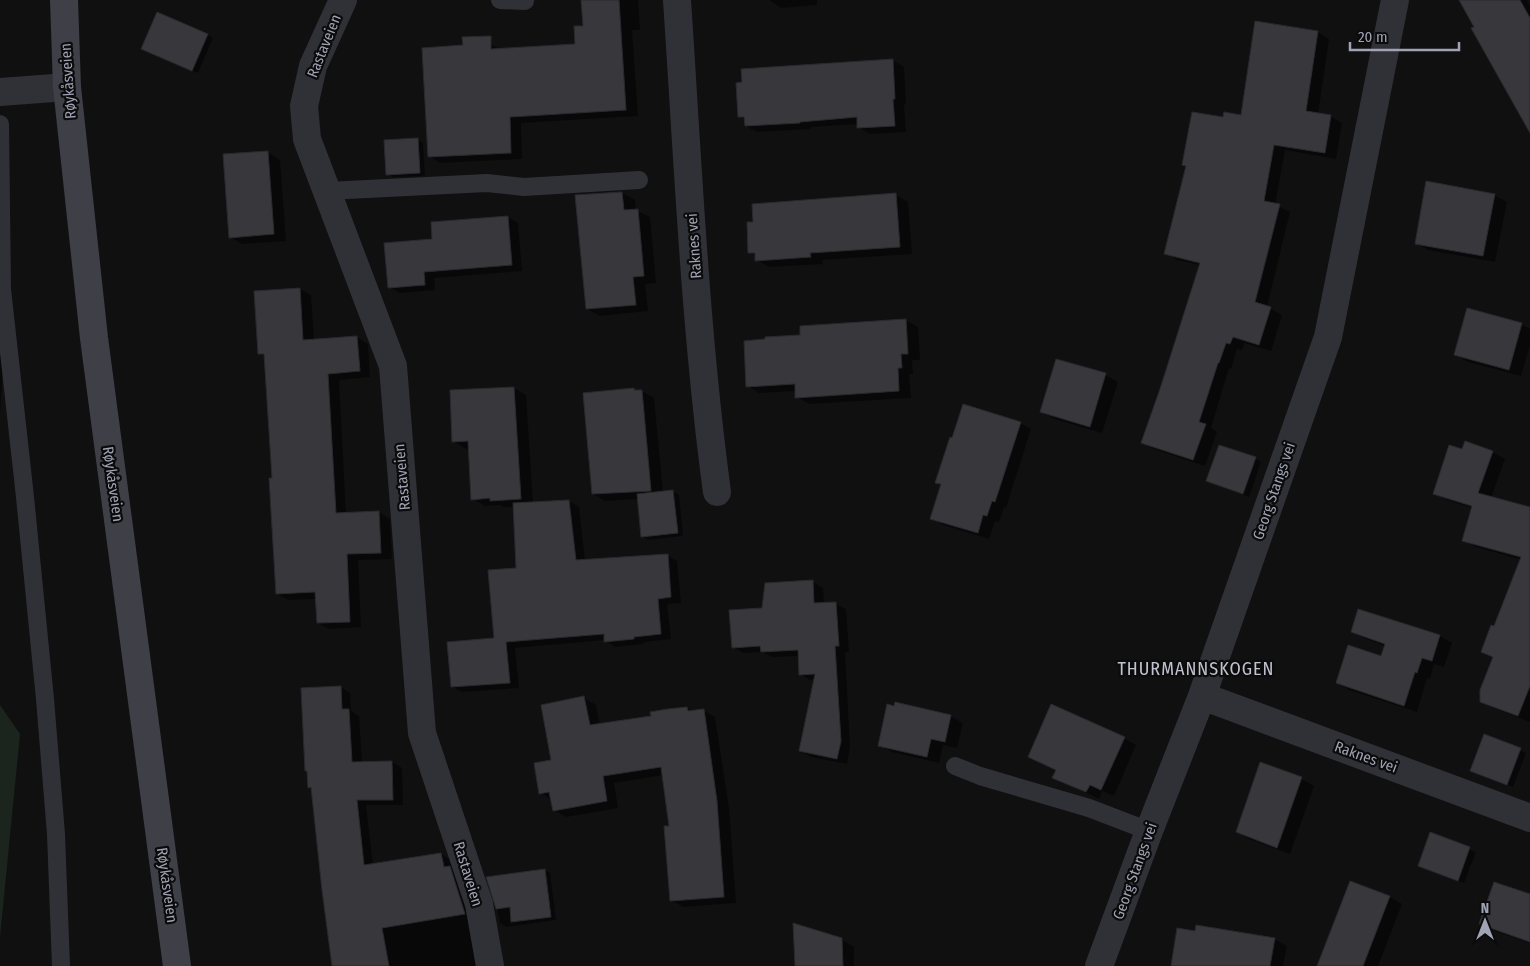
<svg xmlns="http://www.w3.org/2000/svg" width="1530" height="966" viewBox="0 0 1530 966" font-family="'Fira Sans Condensed',sans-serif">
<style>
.green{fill:#1c241e}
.shadow{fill:#0007}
.building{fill:#37373c;stroke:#2a292e}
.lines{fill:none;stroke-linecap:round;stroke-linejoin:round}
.service{stroke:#303037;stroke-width:18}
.minor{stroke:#303037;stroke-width:28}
.tertiary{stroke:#303037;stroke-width:28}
.secondary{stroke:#3e3f47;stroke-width:28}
.labels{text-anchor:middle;stroke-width:4.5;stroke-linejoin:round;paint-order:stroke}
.street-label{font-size:15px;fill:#9fa3b4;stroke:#0b0b0c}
.quarter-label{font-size:18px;letter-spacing:1px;fill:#c1c2cf;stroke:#0b0b0c}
</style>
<rect width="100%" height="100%" fill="#101011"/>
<path class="green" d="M 0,705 L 20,734 L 0,937 Z"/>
<path class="shadow" d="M 582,0 L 638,0 L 640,30 L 632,30 L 638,116 L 521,123 L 522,159 L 440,163 L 429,156 L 491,44 L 501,50 L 576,46 L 584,27 Z
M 769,0 L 817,0 L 817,5 L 781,8 Z
M 1461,0 L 1527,0 L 1530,5 L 1530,118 Z
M 1318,32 L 1329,39 L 1318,114 L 1330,116 L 1342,123 L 1336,159 L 1285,150 L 1275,205 L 1290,212 L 1267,307 L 1282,315 L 1271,351 L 1244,343 L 1242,350 L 1237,349 L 1231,369 L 1229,368 L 1211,428 L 1217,432 L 1205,466 L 1154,449 L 1143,443 L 1200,265 L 1177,260 L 1166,253 L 1224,119 L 1242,117 Z
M 208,35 L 213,38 L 198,73 L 148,52 Z
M 892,60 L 904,67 L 906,104 L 904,104 L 906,132 L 870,134 L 858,127 L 858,124 L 811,127 L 811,129 L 757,132 L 746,126 L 746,120 L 739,116 Z
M 418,140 L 423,143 L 425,176 L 393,177 L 388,174 Z
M 268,152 L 280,160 L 286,241 L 242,244 L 230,237 Z
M 622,193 L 635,200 L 636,210 L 650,217 L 656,283 L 645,284 L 648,311 L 600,316 L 587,309 L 577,196 Z
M 896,195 L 908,202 L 912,254 L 822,260 L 823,264 L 769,267 L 757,260 L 756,256 L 750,252 Z
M 1494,195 L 1507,202 L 1495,262 L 1428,250 L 1416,243 Z
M 508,217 L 518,223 L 522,271 L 434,278 L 435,290 L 400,293 L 389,287 L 434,240 Z
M 300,289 L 311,295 L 314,340 L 357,337 L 368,344 L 370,377 L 339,380 L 346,514 L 379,512 L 390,519 L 392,559 L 358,560 L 361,627 L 329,629 L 318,623 L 317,599 L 288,600 L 277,594 L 273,479 L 266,357 L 259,353 Z
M 906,320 L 918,327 L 920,360 L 912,360 L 913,374 L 909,374 L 911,398 L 809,404 L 797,397 L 796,391 L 759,393 L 748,386 Z
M 1521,324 L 1530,329 L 1530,345 L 1521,376 L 1468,362 L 1456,355 Z
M 0,351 L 4,353 L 0,414 Z
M 1105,375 L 1118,382 L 1102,433 L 1054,419 L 1042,411 Z
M 514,388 L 526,395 L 533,503 L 569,501 L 579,507 L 585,561 L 667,555 L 677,561 L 681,603 L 667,604 L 671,639 L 643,642 L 644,644 L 615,647 L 605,640 L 515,648 L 519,688 L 462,692 L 452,687 L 495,639 L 518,569 L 514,507 L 504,507 L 500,505 L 485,506 L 473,499 L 470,448 L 466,449 L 453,441 Z
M 636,391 L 642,391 L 654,398 L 663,492 L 673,491 L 679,495 L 683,536 L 648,540 L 642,536 L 638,499 L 605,501 L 593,494 Z
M 1020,423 L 1031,429 L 1006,508 L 1004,507 L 999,522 L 995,521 L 989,539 L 943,525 L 932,518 L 942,485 L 936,482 Z
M 1466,443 L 1493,452 L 1505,459 L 1491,498 L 1530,509 L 1530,562 L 1476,547 L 1464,540 L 1473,508 L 1447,500 L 1435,493 L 1463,451 Z
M 1255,458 L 1261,462 L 1249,497 L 1208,481 Z
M 813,582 L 823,588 L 824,604 L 836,604 L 846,609 L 849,652 L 845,652 L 850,747 L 847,764 L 811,757 L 800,751 L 815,680 L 810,680 L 800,674 L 799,656 L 772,657 L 763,652 L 743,653 L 733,647 L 763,609 Z
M 1530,603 L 1530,722 L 1494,708 L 1481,701 L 1494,658 L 1482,652 L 1494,628 Z
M 1359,611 L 1440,636 L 1452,643 L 1444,667 L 1434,664 L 1430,679 L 1427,678 L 1417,712 L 1349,690 L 1337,683 L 1382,658 L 1385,646 L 1364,638 L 1352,631 Z
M 341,687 L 350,693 L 351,711 L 359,716 L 362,763 L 392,762 L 402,768 L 403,805 L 366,805 L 373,865 L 441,854 L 451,860 L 453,869 L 460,873 L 477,966 L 333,966 L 312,788 L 310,787 Z
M 584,698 L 596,705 L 600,725 L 652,717 L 687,708 L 693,711 L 703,710 L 715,717 L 729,808 L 736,903 L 683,907 L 671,900 L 671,827 L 663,775 L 614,783 L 618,808 L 566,817 L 554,810 L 552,800 L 540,793 L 553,761 Z
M 950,716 L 963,723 L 957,748 L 943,745 L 939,763 L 892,752 L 879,745 Z
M 1124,738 L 1136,745 L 1114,796 L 1102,791 L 1099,799 L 1054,777 Z
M 1520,750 L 1526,753 L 1513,787 L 1478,774 Z
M 1261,764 L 1302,779 L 1314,786 L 1290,854 L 1249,839 L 1237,832 Z
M 1431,834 L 1476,852 L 1464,883 L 1425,868 Z
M 545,870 L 550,873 L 556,920 L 506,927 L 500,923 L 495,899 Z
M 1530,896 L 1530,943 L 1492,930 L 1481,924 Z
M 1390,897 L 1402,904 L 1378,966 L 1323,966 Z
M 1196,932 L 1274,939 L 1287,946 L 1283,966 L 1173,966 Z
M 841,939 L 854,947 L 854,966 L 796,966 Z"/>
<path class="building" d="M 581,0 L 619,0 L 626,110 L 510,117 L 511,153 L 428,157 L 422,48 L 463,45 L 462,37 L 491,36 L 491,49 L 575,44 L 574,26 L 583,26 Z
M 1459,0 L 1520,0 L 1530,18 L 1530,133 L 1471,28 L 1474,27 Z
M 157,12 L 208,34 L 192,71 L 141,49 Z
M 1255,21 L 1318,31 L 1306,111 L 1331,115 L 1325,153 L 1274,145 L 1264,201 L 1280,204 L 1255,302 L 1271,307 L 1259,345 L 1233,337 L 1230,344 L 1226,343 L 1219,363 L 1218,363 L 1199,422 L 1206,424 L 1193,460 L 1141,443 L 1160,389 L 1200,263 L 1164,254 L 1186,166 L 1182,165 L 1192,112 L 1223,117 L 1224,112 L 1241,115 Z
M 893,59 L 895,99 L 893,99 L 895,126 L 857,128 L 857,117 L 800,122 L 800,123 L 745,126 L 744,117 L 738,117 L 736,83 L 742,82 L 741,69 Z
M 418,138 L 420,173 L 386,175 L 384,140 Z
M 268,151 L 274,234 L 229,238 L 223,154 Z
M 1426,181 L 1495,194 L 1483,256 L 1415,244 Z
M 622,192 L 624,210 L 638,209 L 644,276 L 633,277 L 636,305 L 586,309 L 575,195 Z
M 896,193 L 900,247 L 810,253 L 811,257 L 755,261 L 755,253 L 748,253 L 747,222 L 753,222 L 752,204 Z
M 508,216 L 512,265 L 424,272 L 425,285 L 388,288 L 384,243 L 432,239 L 431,222 Z
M 300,288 L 303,340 L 357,336 L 360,371 L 328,374 L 336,513 L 379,511 L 381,553 L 347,554 L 350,622 L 317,623 L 315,592 L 276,594 L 269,478 L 272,478 L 264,354 L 258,354 L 254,291 Z
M 1467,308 L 1522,323 L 1509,370 L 1454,355 Z
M 906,319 L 908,354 L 901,354 L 902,368 L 898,368 L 899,391 L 795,398 L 795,384 L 746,387 L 744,341 L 765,339 L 765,337 L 800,335 L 800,326 Z
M 1056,359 L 1106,373 L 1090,427 L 1040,412 Z
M 514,387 L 521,499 L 490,501 L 490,498 L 471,500 L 468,441 L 452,442 L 450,390 Z
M 634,388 L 634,390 L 642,390 L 651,491 L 592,494 L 583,393 Z
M 963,404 L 1021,422 L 995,502 L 992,501 L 987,516 L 983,515 L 978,533 L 930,519 L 941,484 L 935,483 L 950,437 L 952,438 Z
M 1465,441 L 1493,451 L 1478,493 L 1530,507 L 1530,686 L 1518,716 L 1480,702 L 1480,690 L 1493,657 L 1481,652 L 1491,625 L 1494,626 L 1521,557 L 1462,541 L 1472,506 L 1433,494 L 1449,445 L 1462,449 Z
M 1219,445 L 1256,457 L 1243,494 L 1206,481 Z
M 673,490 L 678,533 L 641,537 L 637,494 Z
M 569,500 L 576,560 L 668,554 L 671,597 L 658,599 L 661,634 L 634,637 L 634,639 L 604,642 L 604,634 L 506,642 L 510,683 L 451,687 L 447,642 L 494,638 L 488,570 L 516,568 L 513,503 Z
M 813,580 L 814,603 L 836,602 L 839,646 L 835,646 L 841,741 L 837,759 L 799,751 L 815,674 L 799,675 L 798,650 L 761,652 L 760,646 L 732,648 L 729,610 L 762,608 L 765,583 Z
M 1358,609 L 1440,635 L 1432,661 L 1422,658 L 1417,673 L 1415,672 L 1404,706 L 1336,683 L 1348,645 L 1381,656 L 1385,644 L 1351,632 Z
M 341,686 L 342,709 L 349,709 L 352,762 L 392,761 L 393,800 L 357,800 L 364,865 L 441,853 L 444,867 L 450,866 L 465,914 L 382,928 L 389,966 L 332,966 L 322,890 L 311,787 L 308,788 L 307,771 L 305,771 L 301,688 Z
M 584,696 L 590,725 L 651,716 L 650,712 L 668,709 L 687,707 L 688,711 L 704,709 L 717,801 L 724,897 L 670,901 L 664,826 L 669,826 L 661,767 L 603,776 L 607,801 L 553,811 L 549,792 L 539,794 L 534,763 L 551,760 L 541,705 Z
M 895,702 L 951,715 L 945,742 L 931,739 L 927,757 L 878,746 L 887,704 L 894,706 Z
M 1051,704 L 1125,737 L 1101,790 L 1090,785 L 1086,792 L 1052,778 L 1056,770 L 1028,757 Z
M 1484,734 L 1521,748 L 1507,785 L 1470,771 Z
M 1260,762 L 1302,777 L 1277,848 L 1236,832 Z
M 1430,832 L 1470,847 L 1458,881 L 1418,866 Z
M 545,869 L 551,917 L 511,922 L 510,907 L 496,909 L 486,877 Z
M 1350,881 L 1390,896 L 1363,966 L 1317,966 Z
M 1494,882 L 1530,894 L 1530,942 L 1479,924 Z
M 793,923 L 842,938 L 843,966 L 795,966 Z
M 1196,925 L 1275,938 L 1270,966 L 1171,966 L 1177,928 L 1195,931 Z"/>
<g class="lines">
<path class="service" d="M 500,0 L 525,1
M 0,124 L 2,289 L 25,497 L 45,699 L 56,834 L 61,966
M 327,191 L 487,183 L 524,187 L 639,180
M 955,766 L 980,776 L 1089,808 L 1149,831"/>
<path class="minor" d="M 343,0 L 313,66 L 304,106 L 307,139 L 393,366 L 422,733 L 479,904 L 490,966
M 677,0 C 688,164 695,329 717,492
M 1202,696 L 1530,818
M 1099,966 L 1149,831 L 1202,696 L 1328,337 L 1395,0"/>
<path class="tertiary" d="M 0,92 L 67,87"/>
<path class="secondary" d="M 64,0 L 67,87 L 94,338 L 177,966"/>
</g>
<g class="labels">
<g class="street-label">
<text transform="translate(324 46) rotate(-68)" y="5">Rastaveien</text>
<text transform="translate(68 81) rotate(-94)" y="5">Røykåsveien</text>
<text transform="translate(694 246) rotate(-94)" y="5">Raknes vei</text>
<text transform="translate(402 477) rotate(-95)" y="5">Rastaveien</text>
<text transform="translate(113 484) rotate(82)" y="5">Røykåsveien</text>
<text transform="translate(1274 491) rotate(-71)" y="5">Georg Stangs vei</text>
<text transform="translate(1366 757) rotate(20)" y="5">Raknes vei</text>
<text transform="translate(1135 871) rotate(-70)" y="5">Georg Stangs vei</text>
<text transform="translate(468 874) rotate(73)" y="5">Rastaveien</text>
<text transform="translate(167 885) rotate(82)" y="5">Røykåsveien</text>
</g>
<g class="quarter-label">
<text x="1196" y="675">THURMANNSKOGEN</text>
</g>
</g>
<g transform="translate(1485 921)" stroke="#0b0b0c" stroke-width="4" paint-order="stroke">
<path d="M0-4L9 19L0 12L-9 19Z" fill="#9fa3b4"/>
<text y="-8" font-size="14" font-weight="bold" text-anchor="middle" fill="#9fa3b4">N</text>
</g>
<path d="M1350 42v8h109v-8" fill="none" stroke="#9fa3b4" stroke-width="2.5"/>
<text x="1358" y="42" font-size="15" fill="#9fa3b4" stroke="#0b0b0c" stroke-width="4" paint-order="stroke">20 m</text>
</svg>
